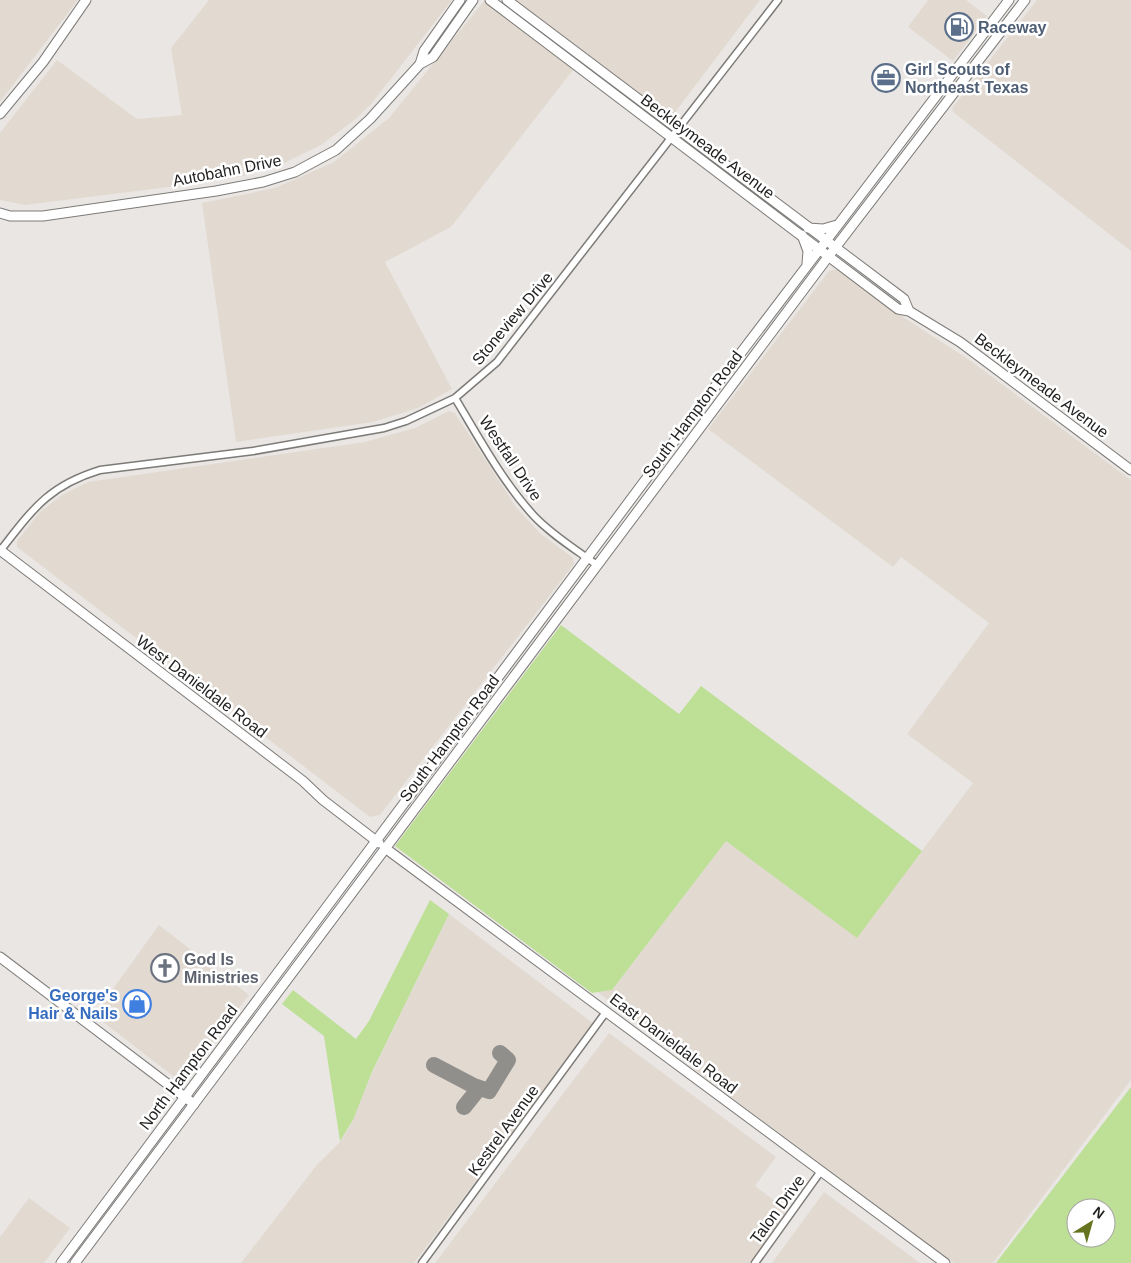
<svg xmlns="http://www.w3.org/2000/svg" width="1131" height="1263" viewBox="0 0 1131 1263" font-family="Arial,sans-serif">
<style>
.built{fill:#e2dad1}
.green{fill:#bddf96;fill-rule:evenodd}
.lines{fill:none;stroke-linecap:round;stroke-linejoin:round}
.taxiway{stroke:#918f8c;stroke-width:16}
.minor-casing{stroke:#7d7b78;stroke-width:9}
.tertiary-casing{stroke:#7d7b78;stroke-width:11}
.secondary-casing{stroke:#7d7b78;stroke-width:11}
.minor{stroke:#fff;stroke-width:6}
.tertiary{stroke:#fff;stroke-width:9}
.secondary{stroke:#fff;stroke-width:9}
.labels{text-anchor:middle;stroke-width:5;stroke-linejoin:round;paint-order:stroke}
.service-label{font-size:16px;font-weight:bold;fill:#4e5e75;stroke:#fff;text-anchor:start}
.street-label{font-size:16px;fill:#201f1e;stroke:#fff}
.worship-label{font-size:16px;font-weight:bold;fill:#5b616d;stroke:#fff;text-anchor:start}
.shop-label{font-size:16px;font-weight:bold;fill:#366cbe;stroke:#fff;text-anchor:end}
</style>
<rect width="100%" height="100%" fill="#e9e6e3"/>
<path class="built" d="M 0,0 L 78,0 L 0,102 Z
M 209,0 L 452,0 L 372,103 L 357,118 L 321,145 L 282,164 L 243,176 L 193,184 L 25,205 L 0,200 L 0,133 L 57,60 L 137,119 L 182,115 L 171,48 Z
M 516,0 L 760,0 L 673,115 L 669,116 Z
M 928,0 L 966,0 L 987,16 L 953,61 L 908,27 Z
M 1037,0 L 1131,0 L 1131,251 L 953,112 L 952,108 Z
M 484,1 L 491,1 L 576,66 L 451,227 L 385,262 L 452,389 L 418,408 L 373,422 L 236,442 L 202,203 L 275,188 L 334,162 L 389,118 Z
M 839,269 L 903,317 L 968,359 L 1131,480 L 1131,1080 L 993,1263 L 954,1263 L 687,1064 L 598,992 L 612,990 L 726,841 L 857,937 L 973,783 L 907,734 L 989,623 L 901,557 L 893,567 L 708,429 L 829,271 Z
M 449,411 L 455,413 L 516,507 L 540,533 L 573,558 L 574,564 L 380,815 L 370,817 L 17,547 L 17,541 L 40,512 L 62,495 L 88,482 L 365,442 L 415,428 Z
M 449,914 L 594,1024 L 414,1263 L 241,1263 L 316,1166 L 339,1143 L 350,1126 L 372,1073 Z
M 159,925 L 249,995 L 182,1083 L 94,1015 Z
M 609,1033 L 776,1157 L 755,1186 L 788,1211 L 750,1263 L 435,1263 Z
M 824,1192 L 920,1263 L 772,1263 Z
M 29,1198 L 70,1228 L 44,1263 L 0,1263 L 0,1237 Z"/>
<path class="green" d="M 561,625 L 679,714 L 701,686 L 922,851 L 857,938 L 726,841 L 612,990 L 592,993 L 395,846 Z
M 430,900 L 449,914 L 372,1072 L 353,1120 L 340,1141 L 324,1036 L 282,1004 L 293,990 L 356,1039 L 369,1021 Z
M 1131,1087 L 1131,1263 L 996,1263 ZM 1076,1208 L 1106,1208 L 1106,1238 L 1076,1238 Z"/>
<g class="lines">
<path class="taxiway" d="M 434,1065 L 474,1086 L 489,1091 L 508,1060 L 500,1053
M 464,1107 L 476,1092 L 474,1086"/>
<defs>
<path id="minor" d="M 455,398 C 479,438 502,481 534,516 C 552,535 575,549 597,565
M 0,551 C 33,509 48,486 100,470 L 253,451 L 384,428 L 406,421 L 455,398 L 497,362 L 778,0
M 422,1263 L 606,1012
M 755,1263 L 821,1171"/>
<path id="tertiary" d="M 490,0 L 898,309 L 909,311 L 960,342 L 1131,470
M 507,0 L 904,299 L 909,311
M 420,64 L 424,51 L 460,0
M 0,114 L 43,62 L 86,0
M 0,213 L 10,216 L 43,216 L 216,191 L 263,182 L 295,172 L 336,150 L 370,119 L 420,64 L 433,57 L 473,0
M 385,848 L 945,1263
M 0,957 L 194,1104"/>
<path id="secondary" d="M 808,228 L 823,229 L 837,225
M 802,235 L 808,251 L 807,264
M 0,550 L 303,781 L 323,800 L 379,843
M 61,1263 L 699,408 L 1009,0
M 75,1263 L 825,261 L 1025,0"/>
</defs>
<use href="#minor" class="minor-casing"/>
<use href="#tertiary" class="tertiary-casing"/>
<use href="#secondary" class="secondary-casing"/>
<use href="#minor" class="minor"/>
<use href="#tertiary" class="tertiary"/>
<use href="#secondary" class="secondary"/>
</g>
<defs>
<symbol id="fuel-ring" viewBox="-11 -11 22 22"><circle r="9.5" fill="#fff" stroke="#5c6f8a" stroke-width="1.5"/><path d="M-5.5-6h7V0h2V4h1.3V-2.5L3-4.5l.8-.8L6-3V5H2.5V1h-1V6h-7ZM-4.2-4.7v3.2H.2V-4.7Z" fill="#5c6f8a"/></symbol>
<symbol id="office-ring" viewBox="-11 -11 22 22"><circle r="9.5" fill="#fff" stroke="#5c6f8a" stroke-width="1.5"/><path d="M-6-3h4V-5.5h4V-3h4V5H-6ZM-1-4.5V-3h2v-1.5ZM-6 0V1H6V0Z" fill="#5c6f8a"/></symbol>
<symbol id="church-ring" viewBox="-11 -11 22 22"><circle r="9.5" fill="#fff" stroke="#6b7280" stroke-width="1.5"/><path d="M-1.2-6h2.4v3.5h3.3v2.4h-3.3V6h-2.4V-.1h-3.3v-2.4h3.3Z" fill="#6b7280"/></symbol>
<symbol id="shop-ring" viewBox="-11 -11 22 22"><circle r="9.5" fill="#fff" stroke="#3f7fe0" stroke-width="1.5"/><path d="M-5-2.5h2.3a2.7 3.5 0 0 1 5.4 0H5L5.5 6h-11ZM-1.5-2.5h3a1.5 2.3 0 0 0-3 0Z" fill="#3f7fe0"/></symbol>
</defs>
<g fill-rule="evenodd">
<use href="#fuel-ring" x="943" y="11" width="32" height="32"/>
<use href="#office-ring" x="870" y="62" width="32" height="32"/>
<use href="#church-ring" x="149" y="952" width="32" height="32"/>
<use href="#shop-ring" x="121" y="988" width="32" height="32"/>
</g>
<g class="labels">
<g class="service-label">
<text x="978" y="33">Raceway</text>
<text x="905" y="75">Girl Scouts of<tspan x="905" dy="18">Northeast Texas</tspan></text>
</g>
<g class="street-label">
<text transform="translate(708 146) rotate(37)" y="6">Beckleymeade Avenue</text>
<text transform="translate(227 170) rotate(-11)" y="6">Autobahn Drive</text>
<text transform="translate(512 318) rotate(-50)" y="6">Stoneview Drive</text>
<text transform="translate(1042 385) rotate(37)" y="6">Beckleymeade Avenue</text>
<text transform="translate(692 414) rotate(-53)" y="6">South Hampton Road</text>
<text transform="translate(511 458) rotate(56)" y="6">Westfall Drive</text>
<text transform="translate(202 686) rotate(37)" y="6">West Danieldale Road</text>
<text transform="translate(449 738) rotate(-53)" y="6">South Hampton Road</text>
<text transform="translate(674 1043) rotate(37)" y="6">East Danieldale Road</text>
<text transform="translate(188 1067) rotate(-53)" y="6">North Hampton Road</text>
<text transform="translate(503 1130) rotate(-54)" y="6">Kestrel Avenue</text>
<text transform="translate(777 1209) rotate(-54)" y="6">Talon Drive</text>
</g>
<g class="worship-label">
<text x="184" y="965">God Is<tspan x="184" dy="18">Ministries</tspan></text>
</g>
<g class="shop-label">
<text x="118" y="1001">George's<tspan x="118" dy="18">Hair &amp; Nails</tspan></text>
</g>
</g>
<g transform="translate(1091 1223) rotate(37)"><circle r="24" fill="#ffffff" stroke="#a6a5a5"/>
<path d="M0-4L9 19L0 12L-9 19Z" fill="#66741f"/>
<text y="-8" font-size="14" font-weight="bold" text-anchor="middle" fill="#201f1e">N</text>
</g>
</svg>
